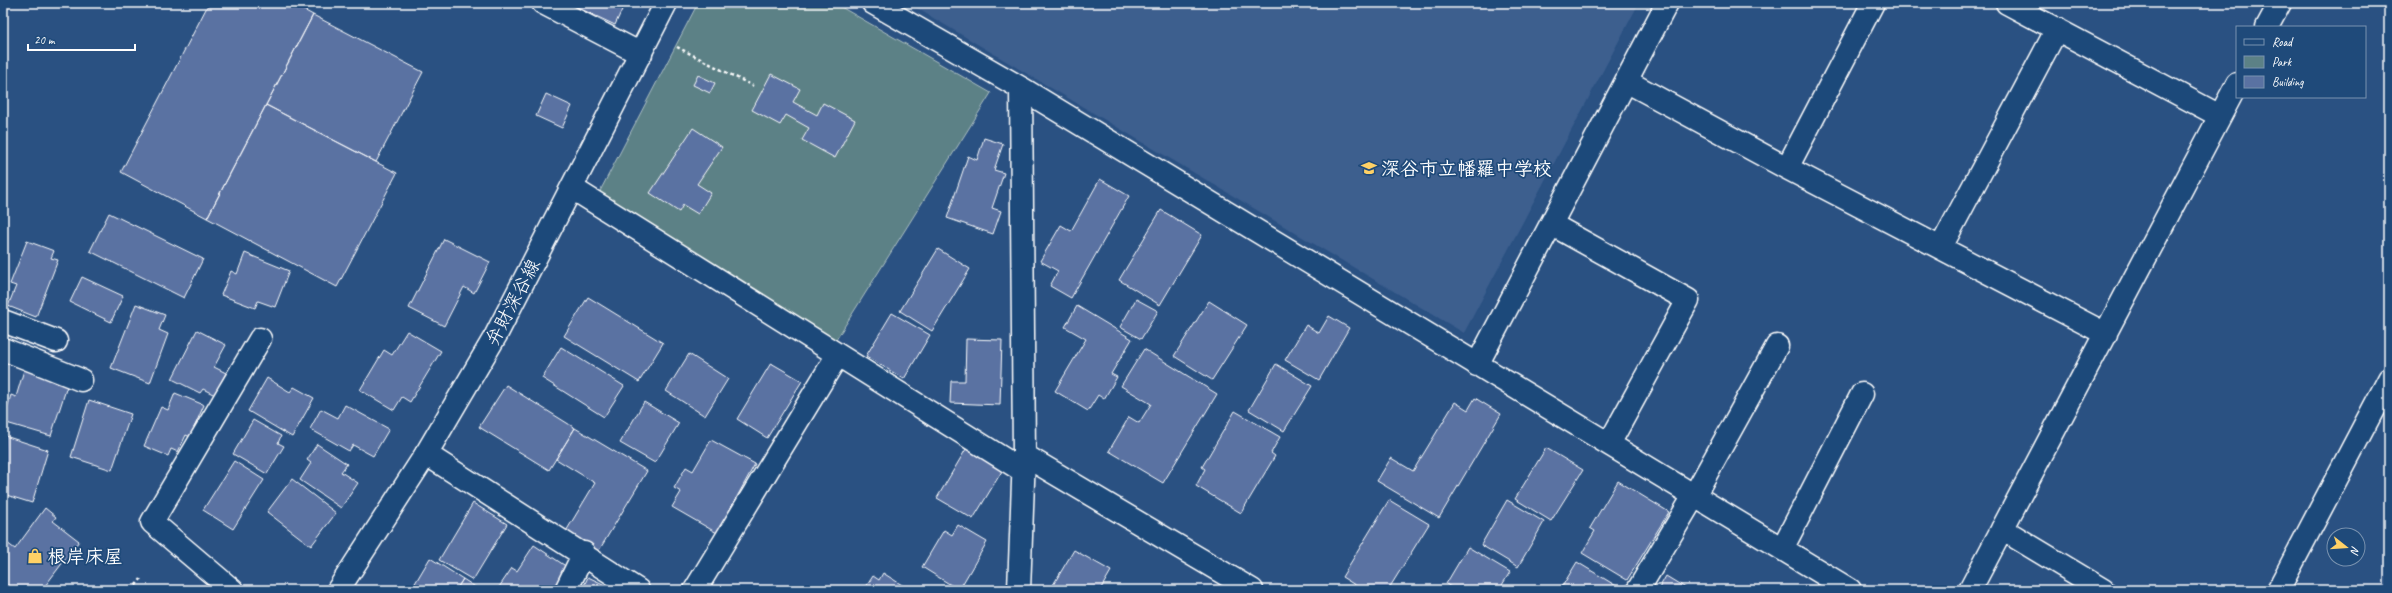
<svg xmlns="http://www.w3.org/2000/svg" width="2392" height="593" viewBox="0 0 2392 593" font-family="Caveat,'Klee One',sans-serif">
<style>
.built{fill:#3c5e8e}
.green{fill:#5c8186;stroke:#aec0c2}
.building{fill:#5a72a2;stroke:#fff}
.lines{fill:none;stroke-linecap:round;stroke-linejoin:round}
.minor-casing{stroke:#fff;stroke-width:25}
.major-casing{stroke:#fff;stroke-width:25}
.path{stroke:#fff;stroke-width:2.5;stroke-dasharray:3 3;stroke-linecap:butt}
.minor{stroke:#1f4a7a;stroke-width:22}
.major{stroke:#1f4a7a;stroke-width:22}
.labels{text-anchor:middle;stroke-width:3.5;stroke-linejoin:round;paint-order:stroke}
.poi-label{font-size:19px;font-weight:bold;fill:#fff;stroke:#1f4a7a;text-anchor:start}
.street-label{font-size:19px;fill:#fff;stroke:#1f4a7a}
</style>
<rect width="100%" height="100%" fill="#2a5182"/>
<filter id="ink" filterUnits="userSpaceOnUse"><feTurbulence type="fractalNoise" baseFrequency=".025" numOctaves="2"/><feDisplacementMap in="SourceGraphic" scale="8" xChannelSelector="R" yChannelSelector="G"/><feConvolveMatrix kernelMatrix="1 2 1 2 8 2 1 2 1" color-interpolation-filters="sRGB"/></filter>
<g filter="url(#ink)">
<path class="built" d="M 908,3 L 1639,3 L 1464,333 Z"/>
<path class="green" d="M 698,3 L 834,3 L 991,93 L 834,343 L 599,193 Z"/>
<path class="building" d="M 209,3 L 291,3 L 313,15 L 207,218 L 121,172 Z
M 568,3 L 625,3 L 615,25 Z
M 313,15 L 423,72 L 376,162 L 266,105 Z
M 771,74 L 800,89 L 793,102 L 817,115 L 823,103 L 855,120 L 835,158 L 802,140 L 809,128 L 786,115 L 780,125 L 752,110 Z
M 698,75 L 715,83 L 710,93 L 693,85 Z
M 546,94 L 572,106 L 562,128 L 536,116 Z
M 266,105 L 397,173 L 337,287 L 207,218 Z
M 693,128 L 722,147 L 697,184 L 711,193 L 698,214 L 683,205 L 679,212 L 650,193 Z
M 984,138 L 1003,144 L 994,170 L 1004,173 L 992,208 L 1001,211 L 993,234 L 947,218 L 968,156 L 977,160 Z
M 1100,179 L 1129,196 L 1071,298 L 1050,286 L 1058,271 L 1040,261 L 1061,225 L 1071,231 Z
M 1161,210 L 1202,235 L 1160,305 L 1119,280 Z
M 109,213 L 203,259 L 184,298 L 90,251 Z
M 444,239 L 490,262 L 474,293 L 464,287 L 444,326 L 409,308 Z
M 27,241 L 54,251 L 51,258 L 58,260 L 36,317 L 8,306 L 16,286 L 10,284 Z
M 938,249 L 970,269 L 932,331 L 900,311 Z
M 245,253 L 289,271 L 275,307 L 258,301 L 255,308 L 221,295 L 231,271 L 237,274 Z
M 82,277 L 123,296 L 111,322 L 70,302 Z
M 588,297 L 663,343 L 639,382 L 564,336 Z
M 1136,299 L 1158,311 L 1141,339 L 1120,327 Z
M 1209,301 L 1247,325 L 1212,380 L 1174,356 Z
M 136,304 L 165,315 L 159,330 L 168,334 L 150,383 L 111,368 Z
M 1077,306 L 1132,339 L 1111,374 L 1117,377 L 1104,399 L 1098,395 L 1088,411 L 1055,391 L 1086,339 L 1065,327 Z
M 892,313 L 930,335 L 904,379 L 866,356 Z
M 1329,316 L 1349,328 L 1319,380 L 1285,360 L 1306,325 L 1319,333 Z
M 197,330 L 226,345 L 214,367 L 226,373 L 215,395 L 203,389 L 200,393 L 172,379 Z
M 407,331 L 441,351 L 410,402 L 402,397 L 394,410 L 360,390 L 384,350 L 392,355 Z
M 966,339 L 1002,340 L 1000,405 L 950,403 L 951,381 L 965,381 Z
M 561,347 L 624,386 L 604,417 L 542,378 Z
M 1144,349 L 1217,394 L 1163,483 L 1109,451 L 1129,417 L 1139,423 L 1151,404 L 1121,386 Z
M 689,354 L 728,379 L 705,416 L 666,391 Z
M 771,363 L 802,381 L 767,438 L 737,419 Z
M 1276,364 L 1312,386 L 1284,431 L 1249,410 Z
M 24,370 L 68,383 L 51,436 L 3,422 L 11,395 L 16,397 Z
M 267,378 L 290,392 L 294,387 L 314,398 L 292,437 L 248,411 Z
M 506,385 L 575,428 L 549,470 L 479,427 Z
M 175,393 L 204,405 L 190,437 L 186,435 L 178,452 L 171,449 L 168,456 L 144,446 L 161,407 L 168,410 Z
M 1475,398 L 1501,414 L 1439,518 L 1377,481 L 1391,458 L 1413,471 L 1455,402 L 1468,410 Z
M 89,400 L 131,414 L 112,470 L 71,457 Z
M 644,402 L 679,423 L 655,463 L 620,443 Z
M 345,405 L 389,429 L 373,456 L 353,445 L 349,451 L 310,429 L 321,409 L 338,418 Z
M 1235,411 L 1280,437 L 1271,453 L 1275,456 L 1241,513 L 1196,486 L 1205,469 L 1202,467 Z
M 253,420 L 281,436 L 278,443 L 284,446 L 267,474 L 233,454 Z
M 575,428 L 647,471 L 598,552 L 565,533 L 595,483 L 556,459 Z
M 5,436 L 48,450 L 32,503 L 3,494 Z
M 711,440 L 755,464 L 717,533 L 672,507 L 681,492 L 674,488 L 686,467 L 693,471 Z
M 317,444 L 347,464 L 341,472 L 358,483 L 341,508 L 300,480 L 311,463 L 307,460 Z
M 1546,448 L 1583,470 L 1551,521 L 1515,499 Z
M 966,449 L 1002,471 L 973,519 L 937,498 Z
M 234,461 L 264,480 L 233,529 L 203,510 Z
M 292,479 L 336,513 L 311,546 L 267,512 Z
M 1618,481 L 1669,512 L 1627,580 L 1582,553 L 1595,531 L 1590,528 Z
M 1389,500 L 1429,524 L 1388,590 L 1363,590 L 1342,577 Z
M 1507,500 L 1544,522 L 1518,567 L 1481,545 Z
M 473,503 L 507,524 L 473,580 L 439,560 Z
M 45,508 L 56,517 L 53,521 L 79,541 L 42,590 L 13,590 L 3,582 L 3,569 L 6,566 L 3,564 L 3,549 L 7,543 L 15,549 Z
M 958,525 L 987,542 L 959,590 L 922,567 L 944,530 L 952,535 Z
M 534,545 L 567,567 L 552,590 L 497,590 L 512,568 L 517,571 Z
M 1468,547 L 1510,572 L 1499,590 L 1456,590 L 1446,584 Z
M 1074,550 L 1111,571 L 1100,590 L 1050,590 Z
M 430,558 L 463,579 L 456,590 L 411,590 Z
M 1577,562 L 1618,587 L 1617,590 L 1560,590 Z
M 883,573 L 910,590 L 864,590 L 873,576 L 879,580 Z
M 1666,576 L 1689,590 L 1658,590 Z
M 588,577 L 616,590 L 582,590 Z
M 463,579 L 480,590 L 456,590 Z"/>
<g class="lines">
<defs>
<path id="minor" d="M 543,3 L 641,54
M 873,3 L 1021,88 L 1850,590
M 2007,3 L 2220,116
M 2267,27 L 2280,3
M 1626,81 L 1787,168 L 2106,334
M 1787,168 L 1873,3
M 572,188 L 1023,471
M 1551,224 L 1688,300 L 1609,444
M 1941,247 L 2057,29
M 3,321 L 56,341
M 3,349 L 81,380
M 1477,365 L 1667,3
M 426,454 L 638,590
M 1024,455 L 1252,590
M 2002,529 L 2103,590
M 1782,549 L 1862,394
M 232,590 L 152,522 L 260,339
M 566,590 L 584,553
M 695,590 L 837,356
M 1019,590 L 1024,455 L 1021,88
M 1638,590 L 1694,496 L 1777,346
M 1970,590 L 2237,84
M 2278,590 L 2389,379"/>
<path id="major" d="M 338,590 L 426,454 L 496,335 L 666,3"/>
</defs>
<use href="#minor" class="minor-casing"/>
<use href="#major" class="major-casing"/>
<path class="path" d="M 677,47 L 753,86
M 132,590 L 141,579"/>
<use href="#minor" class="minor"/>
<use href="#major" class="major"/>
</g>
</g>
<defs>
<symbol id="school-bare" viewBox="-9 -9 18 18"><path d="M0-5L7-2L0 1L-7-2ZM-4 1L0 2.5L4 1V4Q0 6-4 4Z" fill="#ffd166" stroke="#1f4a7a" stroke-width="2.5" paint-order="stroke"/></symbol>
<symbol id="shop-bare" viewBox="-9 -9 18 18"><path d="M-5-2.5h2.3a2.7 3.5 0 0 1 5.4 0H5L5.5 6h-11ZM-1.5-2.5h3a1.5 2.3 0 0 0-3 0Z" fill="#ffd166" stroke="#1f4a7a" stroke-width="2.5" paint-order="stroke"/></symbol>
</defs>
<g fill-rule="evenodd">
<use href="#school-bare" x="1358" y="157" width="22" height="22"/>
<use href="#shop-bare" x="24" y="545" width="22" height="22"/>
</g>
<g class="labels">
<g class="poi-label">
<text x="1381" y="175">深谷市立幡羅中学校</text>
<text x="47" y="563">根岸床屋</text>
</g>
<g class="street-label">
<text transform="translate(512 302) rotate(-62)" y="7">弁財深谷線</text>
</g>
</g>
<rect width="2392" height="593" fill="none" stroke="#1f4a7a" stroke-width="16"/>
<rect x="8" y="8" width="2376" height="577" fill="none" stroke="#fff" stroke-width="1.5" filter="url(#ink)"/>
<rect x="2236" y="26" width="130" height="72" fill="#1f4a7a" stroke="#7992af"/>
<rect x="2244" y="39" width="20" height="6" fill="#1f4a7a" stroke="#7992af"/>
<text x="2272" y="46" font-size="12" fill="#ffffff">Road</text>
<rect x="2244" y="56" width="20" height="12" fill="#5c8186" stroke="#7992af"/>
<text x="2272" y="66" font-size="12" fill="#ffffff">Park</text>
<rect x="2244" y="76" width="20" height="12" fill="#5a72a2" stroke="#7992af"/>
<text x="2272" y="86" font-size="12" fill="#ffffff">Building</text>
<g transform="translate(2346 547) rotate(107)"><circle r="19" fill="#1f4a7a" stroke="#7992af"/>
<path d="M0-3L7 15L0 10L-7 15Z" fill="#ffd166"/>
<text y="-6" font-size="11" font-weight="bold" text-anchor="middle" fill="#ffffff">N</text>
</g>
<path d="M28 44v6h107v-6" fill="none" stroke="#ffffff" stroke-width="2"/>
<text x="34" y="44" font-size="12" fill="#ffffff" stroke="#1f4a7a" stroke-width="3" paint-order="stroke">20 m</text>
</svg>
